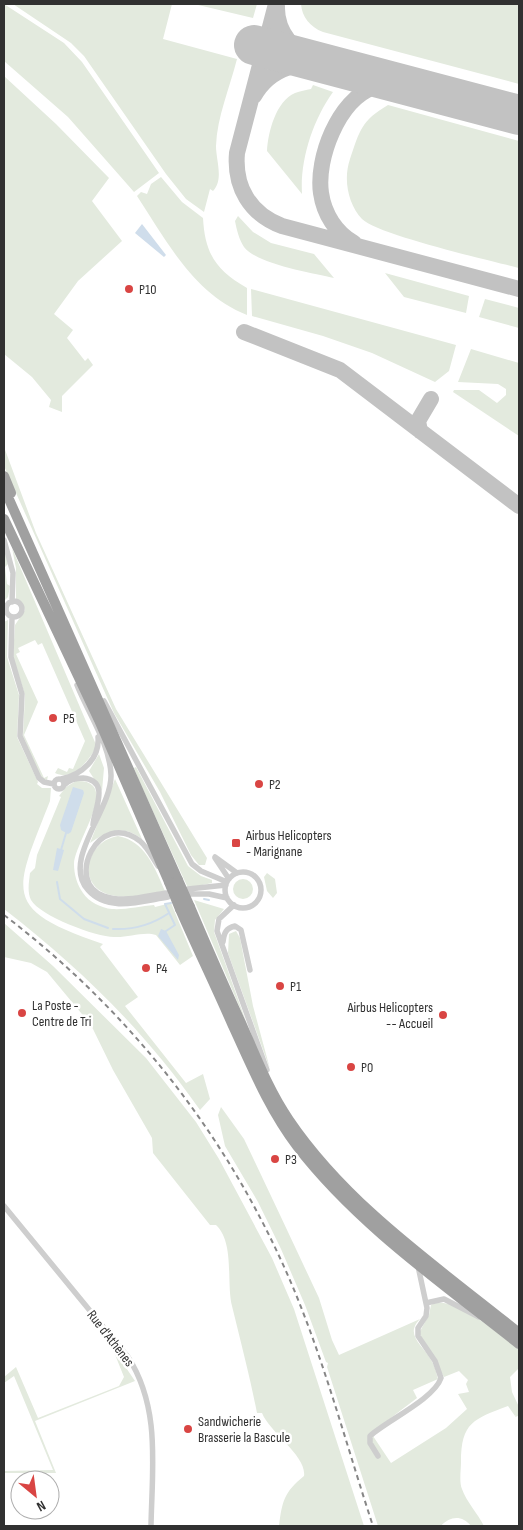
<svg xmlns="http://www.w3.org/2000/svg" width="523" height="1530" viewBox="0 0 523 1530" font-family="'Sofia Sans Condensed',sans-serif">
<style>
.green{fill:#e3eade}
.water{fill:#cfddeb}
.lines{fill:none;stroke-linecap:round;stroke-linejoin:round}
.stream{stroke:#cfddeb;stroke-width:2}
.taxiway{stroke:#c2c2c2;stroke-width:16}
.runway{stroke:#c2c2c2;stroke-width:40}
.minor{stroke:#cecece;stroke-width:5.5}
.trunk{stroke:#a0a0a0;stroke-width:10}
.rail{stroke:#868686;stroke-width:2;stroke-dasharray:5 4;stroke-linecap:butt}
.trunk-bridge{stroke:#a0a0a0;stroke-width:10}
.poi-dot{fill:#d94543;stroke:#fff;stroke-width:2}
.labels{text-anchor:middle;stroke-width:5;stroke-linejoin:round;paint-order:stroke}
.poi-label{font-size:14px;fill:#313131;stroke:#fff;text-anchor:start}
.street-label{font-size:14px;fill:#313131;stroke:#fff}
</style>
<rect width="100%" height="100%" fill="#fff"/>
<path class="green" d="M 4,4 L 64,43 L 82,62 L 159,173 L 134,192 L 68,117 L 4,61 Z
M 13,4 L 172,4 L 163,39 L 237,59 C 230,87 217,117 216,146 C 216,160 224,180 213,191 L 210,189 L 204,212 L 186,199 L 166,174 L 84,56 L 71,43 Z
M 194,4 L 257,4 L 253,18 Z
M 301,4 L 519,4 L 519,84 L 323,32 C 310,27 302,17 301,4 Z
M 4,76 L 56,124 L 109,178 L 92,201 L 122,241 L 78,281 L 54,314 L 73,330 L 67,338 L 85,361 L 88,358 L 93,365 L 62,396 L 62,412 L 49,407 L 51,400 L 32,377 L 4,354 Z
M 313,85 L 333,92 C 313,120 300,159 302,194 L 267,151 C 268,132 276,101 295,93 C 300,91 306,90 311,89 Z
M 388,105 L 519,141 L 519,268 C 492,261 378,235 362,219 C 348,204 343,179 350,159 C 360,130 361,121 388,105 Z
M 161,177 L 182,202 L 203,218 C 205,254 216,270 247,288 L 247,315 C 194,294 167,242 137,196 L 141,192 L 147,194 L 151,184 Z
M 238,216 L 253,232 L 271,243 L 314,254 L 334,278 C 312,273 257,264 244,247 C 239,239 237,231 235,221 Z
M 385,273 L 469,296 L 466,313 L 404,297 Z
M 251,289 L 456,345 L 449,371 L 435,382 L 372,353 L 323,336 L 252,316 Z
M 485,299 L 519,308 L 519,328 L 479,317 Z
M 471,349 L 519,363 L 519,436 L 453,392 L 454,390 L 479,390 L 497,403 L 506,395 L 506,389 L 498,384 L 458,382 Z
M 4,447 L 36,533 L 116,709 L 207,858 L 205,865 L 199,865 L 191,855 L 160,792 L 114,713 L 4,466 Z
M 4,545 L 8,564 L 5,567 L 7,584 L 10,586 L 8,597 L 4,601 Z
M 12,548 L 97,747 C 88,760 74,782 55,773 L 58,768 L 67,772 L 69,768 L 73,769 L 85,741 L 42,643 L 38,645 L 35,640 L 18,648 L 20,652 L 16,654 L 38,702 L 24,735 L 44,778 L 48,776 L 47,780 L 41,778 L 23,736 L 25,695 L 13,657 L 15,625 L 25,610 L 22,603 L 16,599 L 16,568 Z
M 8,620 L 7,657 L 19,695 L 17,737 L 38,782 L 37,784 L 42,788 L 51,788 L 50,801 C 14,893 0,909 103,944 L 100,947 L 138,997 L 125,1006 L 186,1083 L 203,1074 L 210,1099 L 200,1110 C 143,1029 81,969 4,909 L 4,622 Z
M 99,754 L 104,768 L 102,791 L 89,771 Z
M 136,767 L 188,866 L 201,876 L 212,880 L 212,883 L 188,888 L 140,783 L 134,768 Z
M 115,779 L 142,839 C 123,824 107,831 90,843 Z
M 76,781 C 123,779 74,842 74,864 C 74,874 77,885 83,893 C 89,902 101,908 112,909 C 125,910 141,906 154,905 L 155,907 L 171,903 L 193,956 L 180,965 L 156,935 C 144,931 127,938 114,937 C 96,937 40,916 31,900 C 27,892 29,882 30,873 L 35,868 L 37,855 L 61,797 L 59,796 L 66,787 Z
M 118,836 C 145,841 155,868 165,891 C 147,894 126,900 107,894 C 76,883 87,841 118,836 Z
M 267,873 L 275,879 L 277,893 L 273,898 L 267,891 L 264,877 Z
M233 889a10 10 0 1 1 20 0a10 10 0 1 1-20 0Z
M 194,900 L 224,909 L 215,920 L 214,932 L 248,1027 Z
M 4,923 L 53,966 L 146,1058 L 196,1122 L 219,1159 L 272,1258 L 294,1309 L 364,1526 L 279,1526 C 282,1502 284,1492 304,1476 C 307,1456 270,1433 262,1413 L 257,1413 C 250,1377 241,1343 232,1306 C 226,1283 235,1243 216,1225 L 210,1225 L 153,1153 L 152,1138 L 113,1070 L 91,1025 L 47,972 L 31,963 L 4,957 Z
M 236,931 L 240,938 L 253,1006 L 270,1069 L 228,953 L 229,934 Z
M 221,1107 L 244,1139 L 280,1215 L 319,1298 L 332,1340 L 339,1355 L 420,1319 C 404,1335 423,1345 431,1360 C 435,1366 436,1372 438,1379 L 413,1390 L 417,1398 L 371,1433 L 391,1463 L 446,1428 L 467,1409 L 458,1394 L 469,1392 L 466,1384 L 468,1380 L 459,1371 L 444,1377 L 419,1333 L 429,1315 L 431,1305 C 451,1292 503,1337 519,1350 L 519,1368 L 510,1377 L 512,1392 L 519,1407 L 518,1416 L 515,1417 L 516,1415 L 515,1416 L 508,1406 C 474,1419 461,1422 461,1462 C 461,1470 459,1482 462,1489 C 466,1501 478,1514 484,1526 L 471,1526 C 462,1515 450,1516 441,1526 L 378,1526 L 327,1367 L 328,1363 L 326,1362 L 305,1305 L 281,1249 L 258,1202 L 225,1146 L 218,1115 Z
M 112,1347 L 135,1381 L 35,1421 L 56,1473 L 4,1473 L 4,1471 L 53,1470 L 14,1376 L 4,1383 L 4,1377 L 16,1367 L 38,1418 L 119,1386 L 124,1377 Z"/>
<path class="water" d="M 142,224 L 166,255 L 164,257 L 135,233 Z
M 73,787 L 83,790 L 84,793 L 71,832 L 68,834 L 61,830 L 60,825 Z
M 57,848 L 64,850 L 58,871 L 53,870 Z
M 161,929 L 166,931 L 179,955 L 178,960 L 158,936 Z"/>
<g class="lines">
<path class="stream" d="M 61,850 L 66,833
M 57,882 L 60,899 L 84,919 L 108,928
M 204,899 L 209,900
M 113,929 C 133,930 153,924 169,913
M 166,931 L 175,925 L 165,904 L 171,903"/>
<path class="taxiway" d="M 276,4 L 237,153 C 234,187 250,214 282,226 L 519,289
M 277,6 C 276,32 295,55 320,61
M 254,96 C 271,66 301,61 332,64
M 354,243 C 336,233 324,214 321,193 C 316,159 338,100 374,87 C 389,82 404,85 419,87
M 244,332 L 340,370 L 519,506
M 420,431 L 418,421 L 431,399"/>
<path class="runway" d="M 254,45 L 519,115"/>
<path class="minor" d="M 4,540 L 13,573 L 12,602
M6 609a8 8 0 1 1 16 0a8 8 0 1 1-16 0Z
M 12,617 L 11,657 L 22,694 L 20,736 L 39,778 L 44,782 L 54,784
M 77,685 C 88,713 110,744 111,775 C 112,810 61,860 88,890 C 108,913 142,901 168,897
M 104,701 L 192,864 L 201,871 L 227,882
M54 784a5 5 0 1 1 10 0a5 5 0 1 1-10 0Z
M 61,779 C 82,775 100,758 98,737
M 64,785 C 69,780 76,778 83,778 C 111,781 94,809 93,825
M 215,857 L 237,873
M 215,858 L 229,879
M 158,866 C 152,857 148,848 140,841 C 98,808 64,883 104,896 C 124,903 146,896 166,893
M225 890a18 18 0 1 1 36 0a18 18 0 1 1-36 0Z
M 188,889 L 226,885
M 190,894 L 209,894 L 227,898
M 234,905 L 219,919 L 217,931 L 267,1070
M 223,942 C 224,933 226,928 235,926 L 241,930 L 250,970
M 4,1206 L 128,1357 C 161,1408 152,1468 151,1526
M 426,1303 L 444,1299 L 479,1317
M 378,1456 L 370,1443 L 370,1436 C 386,1421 434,1399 441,1378 L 435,1361 L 418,1336 L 418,1328 L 426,1316 L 427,1308 L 418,1266"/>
<path class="trunk" d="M 4,476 L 11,493
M 4,488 L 178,880
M 4,519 L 99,720 L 169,882
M 190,907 C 207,947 224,986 242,1025 C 256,1057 269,1091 289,1120 C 348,1207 439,1268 519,1333
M 180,909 C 197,948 216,987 233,1026 C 252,1067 269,1109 297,1146 C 357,1224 442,1283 519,1344"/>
<path class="rail" d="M 4,915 C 134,1014 235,1145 297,1297 C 327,1371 348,1450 373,1526"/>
<path class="trunk-bridge" d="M 178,880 L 190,907
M 169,882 L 180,909"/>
</g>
<g class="poi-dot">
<circle cx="129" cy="289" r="5"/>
<circle cx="53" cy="718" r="5"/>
<circle cx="259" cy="784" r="5"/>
<rect x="231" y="838" width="10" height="10" rx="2.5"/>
<circle cx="146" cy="968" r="5"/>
<circle cx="280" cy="986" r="5"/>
<circle cx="22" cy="1013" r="5"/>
<circle cx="443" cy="1015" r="5"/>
<circle cx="351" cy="1067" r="5"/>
<circle cx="275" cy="1159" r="5"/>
<circle cx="188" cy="1429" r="5"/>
</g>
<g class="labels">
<g class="poi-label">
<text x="139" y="294">P10</text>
<text x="63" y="723">P5</text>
<text x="269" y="789">P2</text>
<text x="246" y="840">Airbus Helicopters<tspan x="246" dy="16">- Marignane</tspan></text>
<text x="156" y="973">P4</text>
<text x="290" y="991">P1</text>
<text x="32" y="1010">La Poste -<tspan x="32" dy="16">Centre de Tri</tspan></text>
<text x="433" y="1012" text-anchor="end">Airbus Helicopters<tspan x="433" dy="16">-- Accueil</tspan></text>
<text x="361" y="1072">P0</text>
<text x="285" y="1164">P3</text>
<text x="198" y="1426">Sandwicherie<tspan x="198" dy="16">Brasserie la Bascule</tspan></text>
</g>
<g class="street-label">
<text transform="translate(111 1338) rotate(52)" y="5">Rue d'Athènes</text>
</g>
</g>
<rect width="523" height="1530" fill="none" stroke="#313131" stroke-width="10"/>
<g transform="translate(35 1495) rotate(151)"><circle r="24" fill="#ffffff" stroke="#adadad"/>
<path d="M0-4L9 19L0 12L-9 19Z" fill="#d94543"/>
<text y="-8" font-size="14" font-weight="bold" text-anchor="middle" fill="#313131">N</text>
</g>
</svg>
